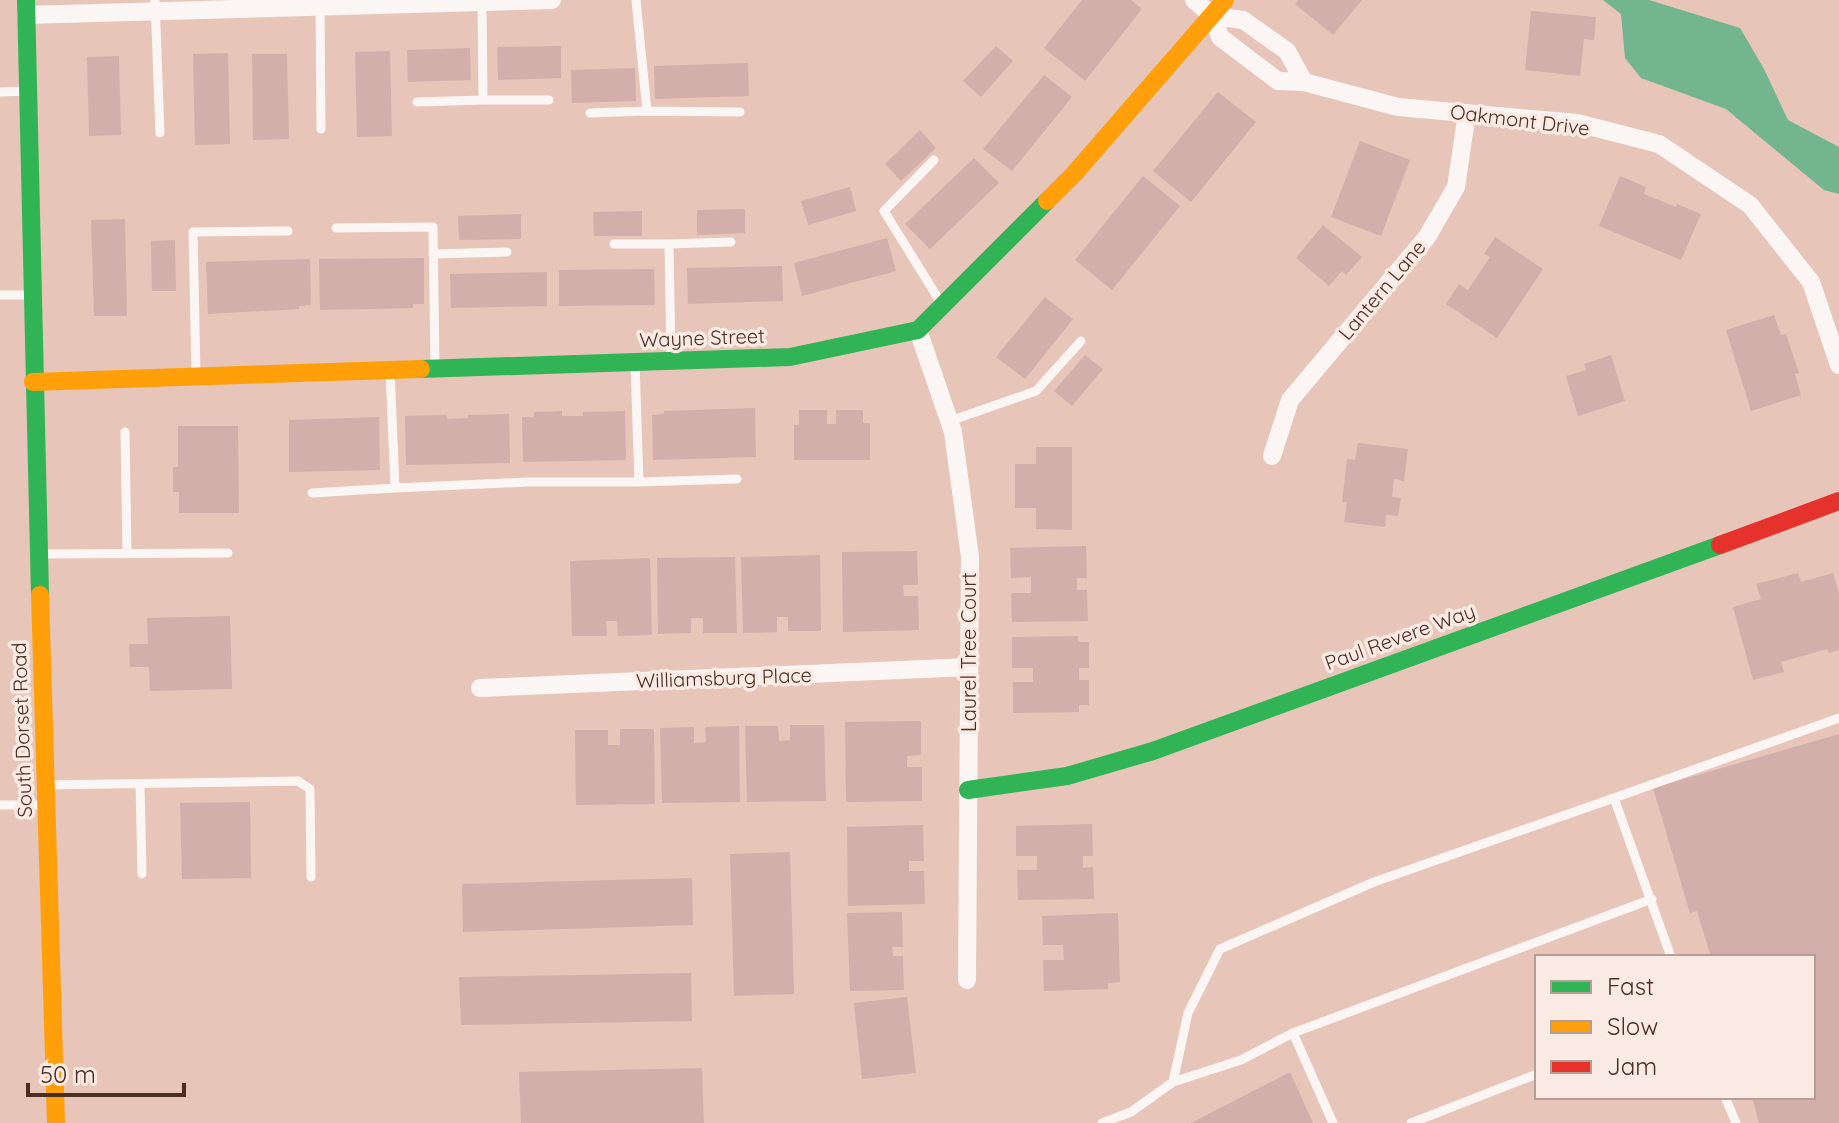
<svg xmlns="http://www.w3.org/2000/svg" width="1839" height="1123" viewBox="0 0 1839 1123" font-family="Quicksand,sans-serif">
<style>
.water{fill:#72b58f}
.building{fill:#d2afaa}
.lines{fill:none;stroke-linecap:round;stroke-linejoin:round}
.lane{stroke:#fbf6f4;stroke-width:9}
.street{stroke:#fbf6f4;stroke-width:18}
.fast{stroke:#30b455;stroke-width:18}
.slow{stroke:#ff9f0a;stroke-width:18}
.jam{stroke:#e5322d;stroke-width:18}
.labels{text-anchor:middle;stroke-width:7;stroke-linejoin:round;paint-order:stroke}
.street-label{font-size:20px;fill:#4c2d22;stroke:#faeae4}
</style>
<rect width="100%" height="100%" fill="#e7c5b9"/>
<path class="water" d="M 1603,0 L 1649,0 L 1740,28 L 1764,69 L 1788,120 L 1839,147 L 1839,194 L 1824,190 L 1726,109 L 1641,78 L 1625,58 L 1621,14 Z"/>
<path class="building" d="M 1082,0 L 1131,0 L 1142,9 L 1085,81 L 1044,48 Z
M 1299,0 L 1362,0 L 1333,35 L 1295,4 Z
M 1531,11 L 1596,17 L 1594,40 L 1584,39 L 1580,76 L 1525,70 Z
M 561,46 L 561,78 L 498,80 L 497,47 Z
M 996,46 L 1013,61 L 981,97 L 963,81 Z
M 470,48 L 471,80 L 408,82 L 407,50 Z
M 390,51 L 392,136 L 357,137 L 355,52 Z
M 228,53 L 230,144 L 195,145 L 193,54 Z
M 252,54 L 287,54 L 289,139 L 253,140 Z
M 119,56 L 121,135 L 89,136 L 87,57 Z
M 748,63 L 749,96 L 655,99 L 654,66 Z
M 635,68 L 636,101 L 572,103 L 571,70 Z
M 1044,75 L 1072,97 L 1012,171 L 983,149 Z
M 1218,92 L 1256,122 L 1191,202 L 1153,171 Z
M 920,130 L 936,148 L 901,181 L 885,164 Z
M 1360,141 L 1410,160 L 1381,236 L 1331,217 Z
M 974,158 L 999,183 L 930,249 L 905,224 Z
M 1143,176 L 1180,206 L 1112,290 L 1075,260 Z
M 1620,176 L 1646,187 L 1644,194 L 1676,207 L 1677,204 L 1701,214 L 1681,260 L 1599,226 Z
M 850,187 L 856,211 L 808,225 L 801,201 Z
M 745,209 L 745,233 L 697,235 L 697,210 Z
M 642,211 L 642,236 L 594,236 L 593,212 Z
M 521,214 L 521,239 L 459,240 L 458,216 Z
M 125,219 L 127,316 L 94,316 L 91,220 Z
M 1323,225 L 1362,257 L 1346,275 L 1342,271 L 1329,286 L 1296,258 Z
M 1495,237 L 1543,269 L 1497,338 L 1446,304 L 1459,284 L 1468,290 L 1490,257 L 1484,254 Z
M 887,238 L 896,271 L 802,296 L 794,263 Z
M 175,240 L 176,291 L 152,291 L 151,241 Z
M 424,258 L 424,304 L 413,304 L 413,308 L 320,310 L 319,259 Z
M 310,259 L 311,305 L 299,306 L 299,309 L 208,314 L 206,262 Z
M 782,266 L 783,301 L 688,304 L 687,268 Z
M 654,269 L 655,305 L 559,306 L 559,270 Z
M 547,272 L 547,306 L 451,308 L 450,274 Z
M 1045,297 L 1073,319 L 1025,379 L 996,357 Z
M 1774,315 L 1781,335 L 1786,334 L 1799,373 L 1795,374 L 1801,395 L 1751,411 L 1726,330 Z
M 1085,355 L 1103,369 L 1072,406 L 1054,391 Z
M 1611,355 L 1625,401 L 1578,416 L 1566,376 L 1586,370 L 1584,364 Z
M 755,408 L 756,457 L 653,460 L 652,415 L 664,414 L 664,411 Z
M 799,410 L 827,410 L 827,424 L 836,424 L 836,410 L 863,410 L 863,423 L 870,423 L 870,460 L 794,460 L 794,425 L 799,425 Z
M 562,411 L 562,416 L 583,416 L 583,412 L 625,411 L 626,460 L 523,462 L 522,417 L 534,417 L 534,412 Z
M 509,414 L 510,463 L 406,465 L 405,416 L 447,415 L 447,419 L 468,418 L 468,415 Z
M 379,417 L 380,470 L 289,472 L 289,420 Z
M 178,426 L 238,426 L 239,513 L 179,513 L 179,492 L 173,492 L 173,467 L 178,467 Z
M 1358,443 L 1408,449 L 1404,481 L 1394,479 L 1392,497 L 1401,498 L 1398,516 L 1386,515 L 1385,527 L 1344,522 L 1347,502 L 1342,502 L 1347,459 L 1355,460 Z
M 1036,447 L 1072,447 L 1072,530 L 1036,529 L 1036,508 L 1015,508 L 1015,464 L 1036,464 Z
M 1086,546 L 1087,578 L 1077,578 L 1077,590 L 1087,590 L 1088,621 L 1012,622 L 1011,593 L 1031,593 L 1031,577 L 1011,578 L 1010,548 Z
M 917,551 L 918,585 L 903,585 L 904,596 L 918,596 L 919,630 L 843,632 L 842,552 Z
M 820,555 L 821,631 L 788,631 L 788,617 L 777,617 L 777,632 L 743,633 L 741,557 Z
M 735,557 L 737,633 L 703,633 L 703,618 L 691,618 L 691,633 L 658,634 L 657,558 Z
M 650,558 L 652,635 L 618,636 L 617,621 L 606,621 L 607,636 L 572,636 L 570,561 Z
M 1798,573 L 1801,582 L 1833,573 L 1839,594 L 1839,650 L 1829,653 L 1827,649 L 1781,662 L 1784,672 L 1753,680 L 1733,607 L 1761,599 L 1756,584 Z
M 230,616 L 232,689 L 150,691 L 149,667 L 130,667 L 129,644 L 148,644 L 147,618 Z
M 1078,636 L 1078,642 L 1089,642 L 1089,668 L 1079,668 L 1079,680 L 1089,680 L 1089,705 L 1079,705 L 1079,712 L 1013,713 L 1013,682 L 1033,682 L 1033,668 L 1012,668 L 1012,637 Z
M 921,721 L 921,755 L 907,756 L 907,767 L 922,767 L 922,801 L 846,802 L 845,722 Z
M 790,725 L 824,725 L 826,801 L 747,802 L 745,726 L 778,726 L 779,741 L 790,740 Z
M 739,726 L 740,802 L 662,803 L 660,728 L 694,727 L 694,743 L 706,742 L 705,727 Z
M 620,729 L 654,729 L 655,804 L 576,805 L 575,730 L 608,730 L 608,745 L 620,745 Z
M 1839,734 L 1839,1123 L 1759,1123 L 1752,1097 L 1813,1097 L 1813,957 L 1711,957 L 1697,911 L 1690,913 L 1653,788 Z
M 250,802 L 251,878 L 182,879 L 180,803 Z
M 1092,824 L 1093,856 L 1083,856 L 1083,868 L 1093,867 L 1094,899 L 1018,900 L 1017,870 L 1037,870 L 1037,856 L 1016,856 L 1016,826 Z
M 923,825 L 924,861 L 909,861 L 909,871 L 924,871 L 925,904 L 848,906 L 847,827 Z
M 790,852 L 794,994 L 734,996 L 730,854 Z
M 692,878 L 693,925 L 463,932 L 462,884 Z
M 902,912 L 903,947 L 892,947 L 893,956 L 903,956 L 904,990 L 850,991 L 847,913 Z
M 1118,913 L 1120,982 L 1108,983 L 1108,989 L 1044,991 L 1043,960 L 1064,960 L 1063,945 L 1043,945 L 1042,916 Z
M 691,973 L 692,1021 L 461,1025 L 459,977 Z
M 907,997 L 916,1073 L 862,1079 L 854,1003 Z
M 702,1068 L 704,1123 L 521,1123 L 519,1072 Z
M 1290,1072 L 1313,1123 L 1191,1123 Z"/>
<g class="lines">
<path class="lane" d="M 155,0 L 160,133
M 636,0 L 647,111 L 740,112
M 482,2 L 483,100 L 549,100
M 320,4 L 321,129
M 0,92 L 28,91
M 417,102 L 483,100
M 590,113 L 647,111
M 934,160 L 884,211 L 941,303
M 336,228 L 433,227 L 435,366
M 614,244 L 669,244 L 671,358
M 669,244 L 731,242
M 433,254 L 507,252
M 0,295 L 29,295
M 635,363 L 639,482 L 737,479
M 196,374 L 193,232 L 288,231
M 950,421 L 1036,391 L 1081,341
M 125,432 L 127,553
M 395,488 L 528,482 L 639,482
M 312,493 L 395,488 L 390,370
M 42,554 L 228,553
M 140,784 L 142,874
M 46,785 L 298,781 L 310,789 L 311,877
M 1614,798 L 1839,718
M 0,805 L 45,805
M 1293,1033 L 1333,1123
M 1173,1082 L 1241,1060 L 1293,1033 L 1652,899
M 1725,1097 L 1736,1123
M 1102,1123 L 1131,1112 L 1173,1082 L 1188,1013 L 1220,949 L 1374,882 L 1614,798 L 1671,957
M 1411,1123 L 1537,1074"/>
<path class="street" d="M 1194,0 L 1213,16
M 26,15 L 552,0
M 1213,16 L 1220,37 L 1278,81 L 1304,82 L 1398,107 L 1577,123 L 1659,144 L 1750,205 L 1811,282 L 1839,365
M 1213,16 L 1243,20 L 1287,51 L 1304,82
M 918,330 L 953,432 L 970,557 L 967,980
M 1272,456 L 1290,400 L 1427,237 L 1456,187 L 1467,113
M 480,688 L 969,667"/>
<path class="fast" d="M 26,0 L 40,595
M 421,369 L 790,357 L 918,330 L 1047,201
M 968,790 L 1067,776 L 1153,751 L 1720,545"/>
<path class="slow" d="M 1047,201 L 1074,174 L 1225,0
M 33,382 L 421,369
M 40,595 L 56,1123"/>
<path class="jam" d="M 1720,545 L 1839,501"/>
</g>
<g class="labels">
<g class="street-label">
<text transform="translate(1520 120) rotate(7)" y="7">Oakmont Drive</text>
<text transform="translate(1382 290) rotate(-50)" y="7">Lantern Lane</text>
<text transform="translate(702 338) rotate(-2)" y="7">Wayne Street</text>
<text transform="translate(1400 637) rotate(-20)" y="7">Paul Revere Way</text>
<text transform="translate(969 652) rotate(-90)" y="7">Laurel Tree Court</text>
<text transform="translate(724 678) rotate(-2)" y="7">Williamsburg Place</text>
<text transform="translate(22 730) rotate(-92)" y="7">South Dorset Road</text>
</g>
</g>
<rect x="1535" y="955" width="280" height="144" fill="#faeae4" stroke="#b49e96" stroke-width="2"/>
<rect x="1551" y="981" width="40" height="12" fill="#30b455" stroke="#b49e96" stroke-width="2"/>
<text x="1607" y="995" font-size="24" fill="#4c2d22">Fast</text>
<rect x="1551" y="1021" width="40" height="12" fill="#ff9f0a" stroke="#b49e96" stroke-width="2"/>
<text x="1607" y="1035" font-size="24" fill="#4c2d22">Slow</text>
<rect x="1551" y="1061" width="40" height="12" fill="#e5322d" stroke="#b49e96" stroke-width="2"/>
<text x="1607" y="1075" font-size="24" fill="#4c2d22">Jam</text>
<path d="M28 1083v12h156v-12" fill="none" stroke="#4c2d22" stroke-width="4"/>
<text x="40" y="1083" font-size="24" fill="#4c2d22" stroke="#faeae4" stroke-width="6" paint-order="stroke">50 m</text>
</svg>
